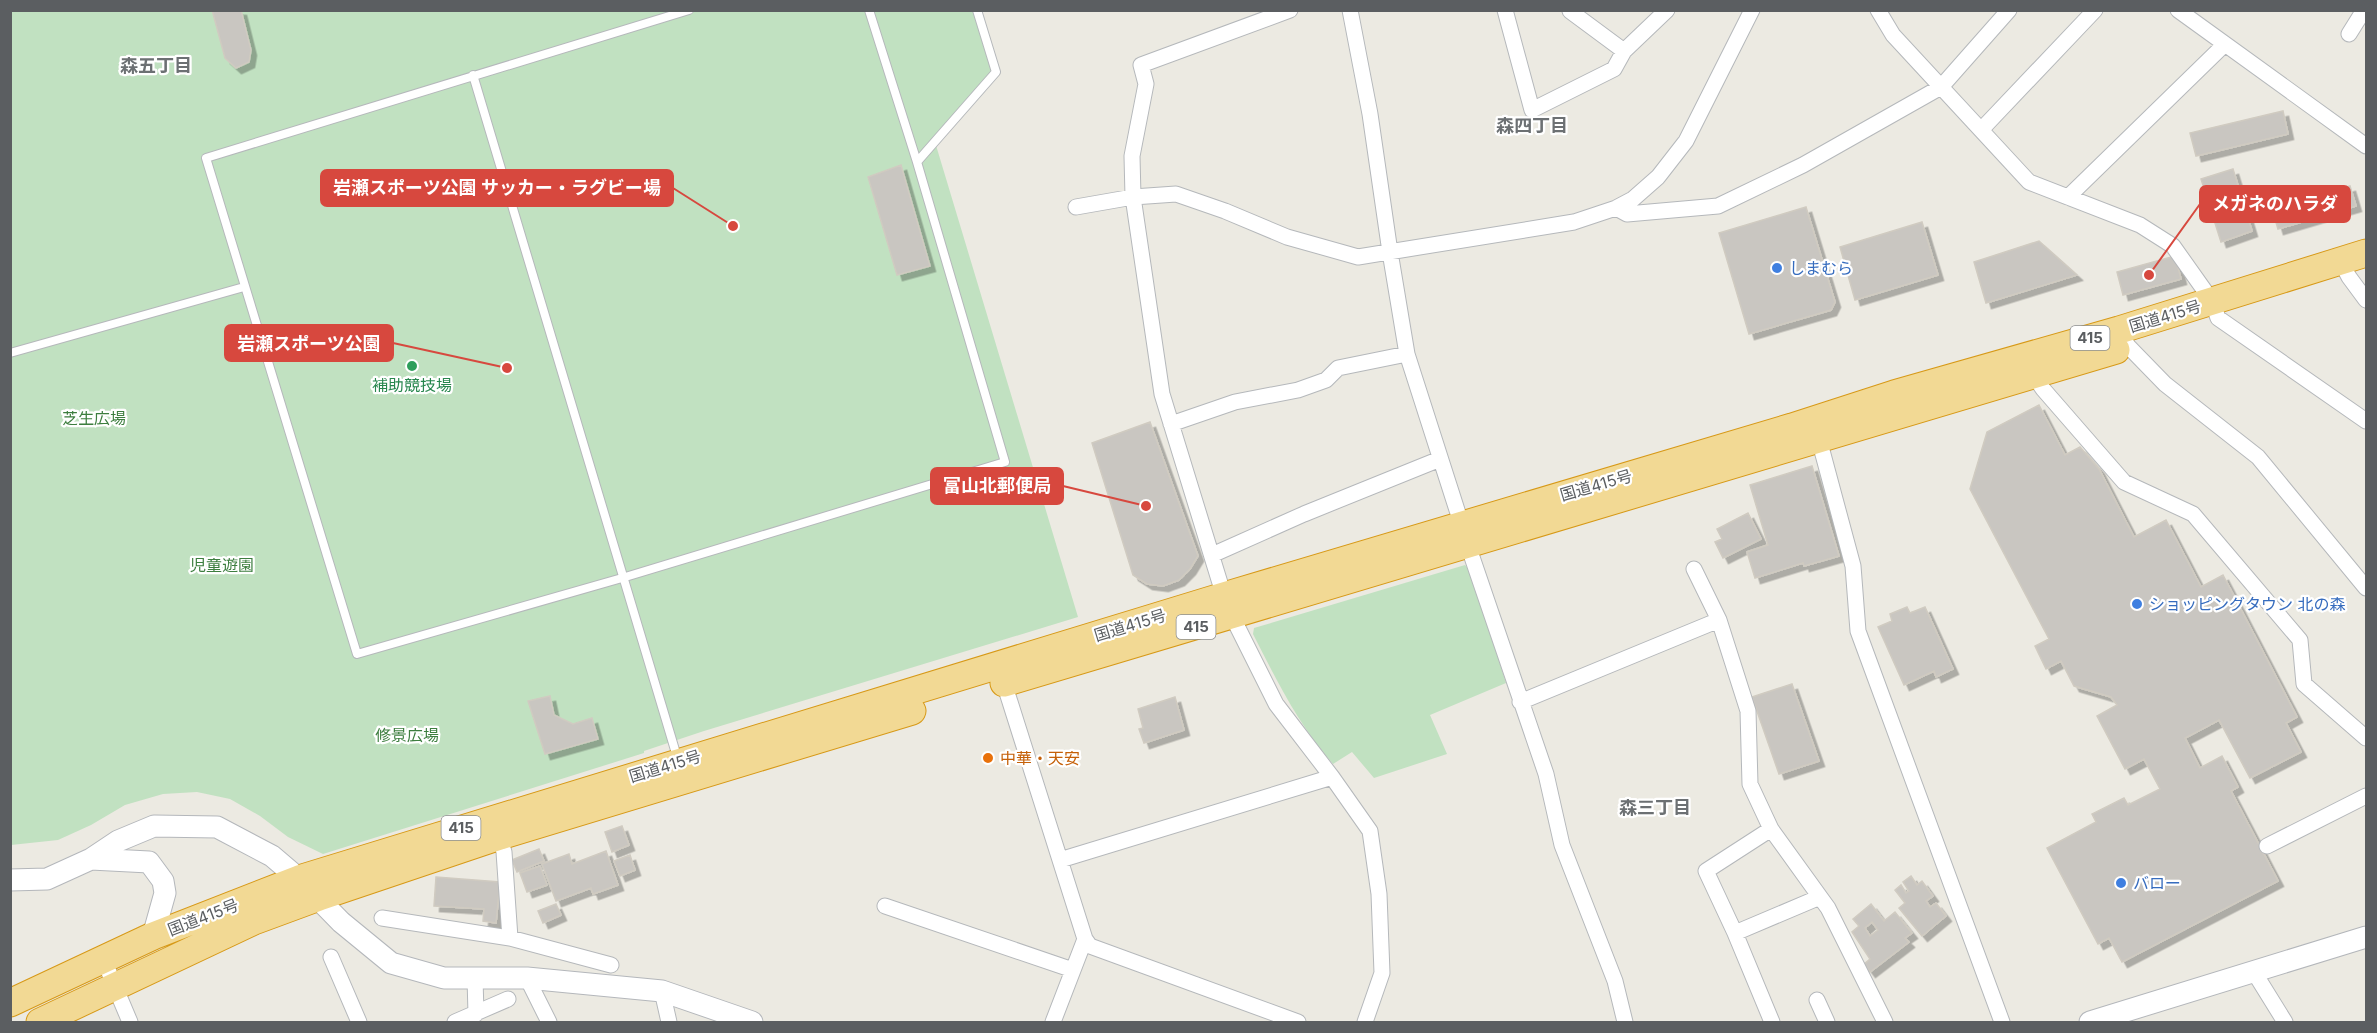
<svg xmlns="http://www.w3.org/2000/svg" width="2377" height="1033" viewBox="0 0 2377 1033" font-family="Inter,'Noto Sans JP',sans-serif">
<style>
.green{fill:#c1e1c1}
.building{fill:#c9c6c1;stroke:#d0cbc1;stroke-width:1.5;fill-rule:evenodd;filter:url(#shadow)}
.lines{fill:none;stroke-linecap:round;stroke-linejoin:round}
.lane-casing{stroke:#b5b8bb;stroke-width:10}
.street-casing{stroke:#b5b8bb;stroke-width:17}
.secondary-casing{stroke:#b4b7bb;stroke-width:23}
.highway-casing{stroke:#d79917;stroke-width:29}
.lane{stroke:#fff;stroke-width:8}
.street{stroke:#fff;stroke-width:15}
.secondary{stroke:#fff;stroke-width:21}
.highway{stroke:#f2d994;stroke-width:27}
.shop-dot{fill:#3f7fe0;stroke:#fff;stroke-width:2}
.leisure-dot{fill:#2e9e5b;stroke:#fff;stroke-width:2}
.food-dot{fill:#e8710a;stroke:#fff;stroke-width:2}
.labels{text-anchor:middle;stroke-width:4.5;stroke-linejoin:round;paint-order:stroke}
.shield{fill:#fff;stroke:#8c8e90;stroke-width:1.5}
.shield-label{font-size:15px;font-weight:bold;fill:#5b5e61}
.shop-label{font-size:16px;fill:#366cbe;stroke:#fff;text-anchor:start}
.street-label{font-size:16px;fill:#5b5e61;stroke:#fff}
.leisure-label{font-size:16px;fill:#27864d;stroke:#fff}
.park-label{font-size:16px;fill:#3d7e3f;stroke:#fff}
.food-label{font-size:16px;fill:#c56008;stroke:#fff;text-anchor:start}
.neighbourhood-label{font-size:18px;font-weight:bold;fill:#6c7073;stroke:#fff}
.leader{fill:none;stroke:#d7483e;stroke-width:2}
.callout-dot{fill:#d7483e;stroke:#fff;stroke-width:2}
.callout{fill:#d7483e;stroke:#d7483e;stroke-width:2}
.callout-label{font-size:18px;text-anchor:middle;font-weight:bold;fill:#fff}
</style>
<defs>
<filter id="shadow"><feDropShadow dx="5.5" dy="5.5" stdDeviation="0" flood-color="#0004"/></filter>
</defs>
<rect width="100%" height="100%" fill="#eceae2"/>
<path class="green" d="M 11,11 L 976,11 L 996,72 L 935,142 L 1078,617 L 704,731 L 644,751 L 644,753 L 323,854 L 288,837 L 260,816 L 230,799 L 197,792 L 163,794 L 125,805 L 91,825 L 58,840 L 11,845 Z
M 1465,565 L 1471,572 L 1506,683 L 1430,715 L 1447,754 L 1374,778 L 1352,752 L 1333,764 C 1299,726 1276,679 1253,634 L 1254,628 Z"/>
<path class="building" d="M 212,10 L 241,10 L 251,50 L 249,62 L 236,68 L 225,58 Z
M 2283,111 L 2288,134 L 2196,156 L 2190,133 Z
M 901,165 L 930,266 L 897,275 L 868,177 Z
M 2233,169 L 2252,231 L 2221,242 L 2201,179 Z
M 2350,186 L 2356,206 L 2278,229 L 2272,209 Z
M 1806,207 L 1835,302 L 1831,310 L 1749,334 L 1719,233 Z
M 1922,222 L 1938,275 L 1855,300 L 1840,247 Z
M 2039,241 L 2077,275 L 1986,303 L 1974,262 Z
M 2175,256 L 2181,279 L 2123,295 L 2117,272 Z
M 2039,405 L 2065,455 L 2080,447 L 2099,469 L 2134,537 L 2166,520 L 2201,587 L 2223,575 L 2297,717 L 2286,723 L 2301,752 L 2250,778 L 2219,720 L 2185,738 L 2200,768 L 2222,756 L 2238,787 L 2231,791 L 2278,881 L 2122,962 L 2109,938 L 2098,944 L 2047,848 L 2096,822 L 2092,814 L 2124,798 L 2128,805 L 2160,789 L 2144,759 L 2125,769 L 2097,716 L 2117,705 L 2111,697 L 2074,686 L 2061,661 L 2046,669 L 2035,646 L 2049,639 L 1970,489 L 1987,432 Z
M 1150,422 L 1198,556 L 1190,569 L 1179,580 L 1163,586 L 1147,584 L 1133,575 L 1092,443 Z
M 1812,466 L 1839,556 L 1804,566 L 1803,563 L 1755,578 L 1747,552 L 1768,545 L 1750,485 Z
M 1748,513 L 1761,539 L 1723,558 L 1715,542 L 1722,539 L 1717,529 Z
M 1907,607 L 1910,613 L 1925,607 L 1953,669 L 1936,677 L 1934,671 L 1904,685 L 1878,627 L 1892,621 L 1890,614 Z
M 1792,684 L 1819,761 L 1779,774 L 1752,697 Z
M 550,696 L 554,715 L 573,724 L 592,718 L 598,739 L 545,754 L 528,701 Z
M 1175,697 L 1184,730 L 1144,743 L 1139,729 L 1143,728 L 1138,709 Z
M 622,826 L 629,845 L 612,852 L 605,832 Z
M 539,849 L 544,861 L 517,872 L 512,860 Z
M 606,851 L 618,885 L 593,894 L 591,888 L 556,901 L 542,864 L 569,854 L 572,864 Z
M 630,855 L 635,870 L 620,876 L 614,861 Z
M 540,866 L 547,885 L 527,892 L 520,873 Z
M 1911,876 L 1917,885 L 1922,881 L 1933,896 L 1926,901 L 1930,907 L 1936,903 L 1946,916 L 1922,936 L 1899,908 L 1905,903 L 1895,890 L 1901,885 L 1906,893 L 1909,891 L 1903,882 Z
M 436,877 L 500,882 L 496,923 L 483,921 L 484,909 L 434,906 Z
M 556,904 L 561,915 L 543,923 L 538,911 Z
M 1871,904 L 1884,921 L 1895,912 L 1912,933 L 1905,938 L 1909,942 L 1870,972 L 1864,964 L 1870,959 L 1852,932 L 1859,926 L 1853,919 ZM 1872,922 L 1878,930 L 1870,936 L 1865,928 Z"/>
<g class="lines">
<defs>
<path id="lane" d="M 689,10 L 206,158 L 357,654 L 622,578 L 1005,462 L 917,162 L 996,72 L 977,10
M 869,10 L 917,162
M 473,75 L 678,760
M 10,353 L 244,287"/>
<path id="street" d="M 1350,10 L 1370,114 L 1390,252 L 1407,354 L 1473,560 L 1546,774 L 1562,845 L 1615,981 L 1625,1022
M 1505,10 L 1532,110 L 1614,69 L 1624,51 L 1570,11
M 1878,10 L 1893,35 L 2029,182 L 2140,225 L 2173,246 L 2212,301 L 2218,318 L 2366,421
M 2178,10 L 2366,146
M 2349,34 L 2364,10
M 1624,51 L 1667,10
M 1981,130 L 2095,10
M 2068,197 L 2225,44
M 1076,207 L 1133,197 L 1132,156 L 1146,84 L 1141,65 L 1290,10
M 1616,208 L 1627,214 L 1718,206 L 1803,165 L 1941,87 L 2009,10
M 2341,262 L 2349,277 L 2366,300
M 2119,330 L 2128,346 L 2165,384 L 2258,457 L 2366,588
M 2030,370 L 2043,389 L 2124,482 L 2193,514 L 2300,640 L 2304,684 L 2366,738
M 1171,424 L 1235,402 L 1298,390 L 1326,380 L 1338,368 L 1407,354
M 1817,432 L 1853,566 L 1858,631 L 2002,1022
M 1212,555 L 1304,514 L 1440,459
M 1694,569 L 1719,620 L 1748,711 L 1750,784 L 1771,829
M 1004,683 L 1085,939 L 1090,946 L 1298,1022
M 1520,702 L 1719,620
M 498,831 L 504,852 L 510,938
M 2267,846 L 2366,796
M 1060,860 L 1332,777
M 885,906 L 1073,970
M 382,918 L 510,938 L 611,965
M 1735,933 L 1706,871 L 1771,829 L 1820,897
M 331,957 L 359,1022
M 103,958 L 130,1022
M 2254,972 L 2285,1022
M 475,978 L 476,1014
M 527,978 L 549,1022
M 662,991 L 669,1022
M 1817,1000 L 1827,1022
M 455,1022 L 508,999
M 1053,1022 L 1085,939
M 1365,1022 L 1382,973 L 1379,894 L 1370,831 L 1332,777 L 1276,704 L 1232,616 L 1224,596 L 1162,394 L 1133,197 L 1176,194 L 1225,211 L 1287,237 L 1358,257 L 1574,222 L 1616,208 L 1633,199 L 1658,177 L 1686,141 L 1752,10
M 1772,1022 L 1735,933 L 1820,897 L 1828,908 L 1885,1022"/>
<path id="secondary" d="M 91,859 L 149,862 L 163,881 L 165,893 L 153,936
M 10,880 L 47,879 L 91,859 L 118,841 L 154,826 L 217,827 L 272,856 L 299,879 L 341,922 L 391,963 L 444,978 L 527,978 L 662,991 L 752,1022
M 2090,1022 L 2366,937"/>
<path id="highway" d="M 1004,683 L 2116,350
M 10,1003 L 153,936 L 299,879 L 1224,596 L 1792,427 L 1894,394 L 2119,330 L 2366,253
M 40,1022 L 254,921 L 319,897 L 500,836 L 912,711"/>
</defs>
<use href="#lane" class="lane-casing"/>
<use href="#street" class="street-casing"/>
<use href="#secondary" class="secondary-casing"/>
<use href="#highway" class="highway-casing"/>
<use href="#lane" class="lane"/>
<use href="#street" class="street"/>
<use href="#secondary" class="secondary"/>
<use href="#highway" class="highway"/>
</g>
<g class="shop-dot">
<circle cx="1777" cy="268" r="6"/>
<circle cx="2137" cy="604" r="6"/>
<circle cx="2121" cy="883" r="6"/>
</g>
<circle class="leisure-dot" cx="412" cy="366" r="6"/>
<circle class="food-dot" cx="988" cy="758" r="6"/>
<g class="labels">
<g class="shield">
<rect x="2070.5" y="326" width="39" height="24" rx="4.5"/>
<rect x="1176.5" y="615" width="39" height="24" rx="4.5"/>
<rect x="441.5" y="816" width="39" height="24" rx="4.5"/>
</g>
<g class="shield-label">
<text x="2090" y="343">415</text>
<text x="1196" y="632">415</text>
<text x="461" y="833">415</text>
</g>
<g class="shop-label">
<text x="1789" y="274">しまむら</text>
<text x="2149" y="610">ショッピングタウン 北の森</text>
<text x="2133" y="889">バロー</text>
</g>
<g class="street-label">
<text transform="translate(2165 316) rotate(-17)" y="6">国道415号</text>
<text transform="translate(1596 485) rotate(-16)" y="6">国道415号</text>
<text transform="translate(1130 625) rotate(-17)" y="6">国道415号</text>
<text transform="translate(665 766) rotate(-17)" y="6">国道415号</text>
<text transform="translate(203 917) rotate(-21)" y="6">国道415号</text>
</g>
<g class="leisure-label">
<text x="412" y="391">補助競技場</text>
</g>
<g class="park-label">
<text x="94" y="424">芝生広場</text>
<text x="222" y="571">児童遊園</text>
<text x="407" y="741">修景広場</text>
</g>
<g class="food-label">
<text x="1000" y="764">中華・天安</text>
</g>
<g class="neighbourhood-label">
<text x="156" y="72">森五丁目</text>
<text x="1532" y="132">森四丁目</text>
<text x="1655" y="814">森三丁目</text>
</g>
</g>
<path class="leader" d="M733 226L673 188M2149 275L2200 204M507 368L393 343M1146 506L1063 486"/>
<g class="callout-dot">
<circle cx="733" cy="226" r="6"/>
<circle cx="2149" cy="275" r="6"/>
<circle cx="507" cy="368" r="6"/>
<circle cx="1146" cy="506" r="6"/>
</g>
<g class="callout">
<rect x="321" y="170" width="352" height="36" rx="6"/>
<rect x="2200" y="186" width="150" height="36" rx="6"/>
<rect x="225" y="325" width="168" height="36" rx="6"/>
<rect x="931" y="468" width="132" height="36" rx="6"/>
</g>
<g class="callout-label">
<text x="497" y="194">岩瀬スポーツ公園 サッカー・ラグビー場</text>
<text x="2275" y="210">メガネのハラダ</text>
<text x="309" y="350">岩瀬スポーツ公園</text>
<text x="997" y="492">富山北郵便局</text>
</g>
<rect width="2377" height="1033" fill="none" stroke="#5b5e61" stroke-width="24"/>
</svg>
